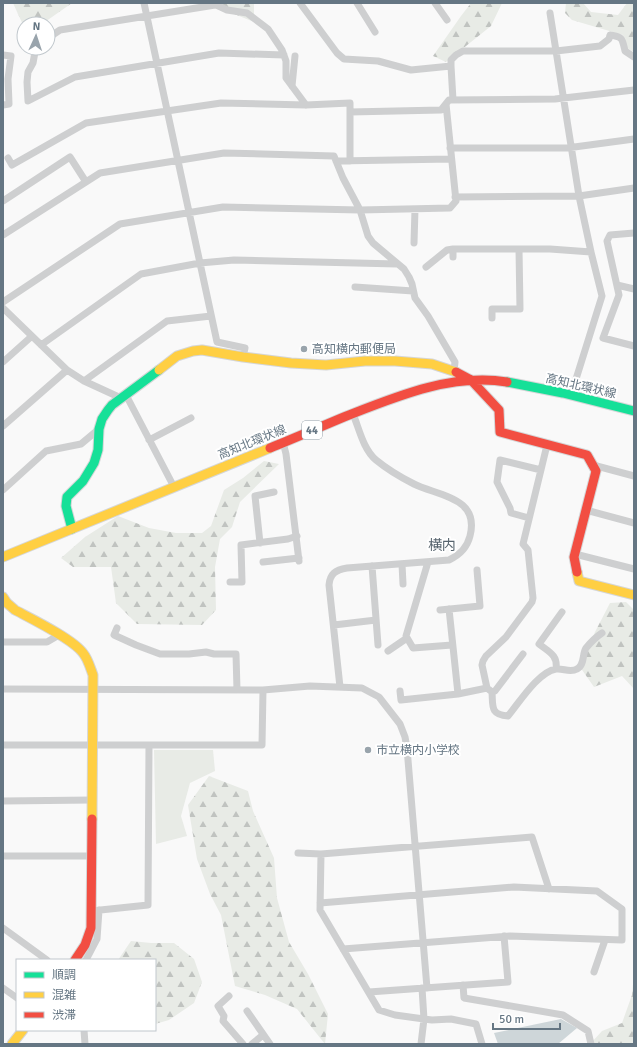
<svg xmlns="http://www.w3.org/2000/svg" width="637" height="1047" viewBox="0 0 637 1047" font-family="Signika,'Noto Sans JP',sans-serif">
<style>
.green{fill:#e8ebe6}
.forest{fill:url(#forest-firs)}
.water{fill:#ced6d9}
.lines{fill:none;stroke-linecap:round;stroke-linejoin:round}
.fast-casing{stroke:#d5d6d7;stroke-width:11}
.slow-casing{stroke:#d5d6d7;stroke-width:11}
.jam-casing{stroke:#d5d6d7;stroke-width:11}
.street{stroke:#cecfd0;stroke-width:7}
.fast{stroke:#16e098;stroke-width:9}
.slow{stroke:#ffcf43;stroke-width:9}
.jam{stroke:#f24e42;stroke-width:9}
.poi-dot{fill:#99a4ac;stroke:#fff;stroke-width:1.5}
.labels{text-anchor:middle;stroke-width:4;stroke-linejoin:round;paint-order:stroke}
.shield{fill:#fff;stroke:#939fa8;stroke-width:1}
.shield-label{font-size:11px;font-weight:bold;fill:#657683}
.poi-label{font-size:12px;fill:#657683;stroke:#fff;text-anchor:start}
.street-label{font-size:12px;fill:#657683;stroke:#fff}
.quarter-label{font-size:14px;fill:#57646e;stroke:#fff}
</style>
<defs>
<pattern id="forest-firs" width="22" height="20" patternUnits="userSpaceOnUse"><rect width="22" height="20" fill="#e8ebe6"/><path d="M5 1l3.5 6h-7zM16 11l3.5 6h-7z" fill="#c0c3c0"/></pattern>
</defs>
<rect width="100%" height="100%" fill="#f9f9f9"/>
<path class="green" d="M 154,750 L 213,750 L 215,771 L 190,783 L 181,816 L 187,836 L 156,844 Z"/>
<path class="forest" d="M 13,3 L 72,3 L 42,24 L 24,24 L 24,27 Z
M 207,3 L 254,3 L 254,22 Z
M 471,3 L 502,3 L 491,26 L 446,62 L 433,56 L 461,16 Z
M 566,3 L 583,3 L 591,12 L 618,15 L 627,3 L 634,3 L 634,52 L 627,48 L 623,35 L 572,20 L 565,13 Z
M 264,461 L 279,464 L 240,502 L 232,527 L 220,539 L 215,567 L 216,610 L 202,625 L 137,624 L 116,603 L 111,567 L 73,567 L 61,558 L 85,537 L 118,516 L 149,528 L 176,533 L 202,533 L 211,526 L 224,490 L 243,478 Z
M 626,602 L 634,610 L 634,689 L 622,676 L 594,687 L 580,667 L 595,632 L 610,603 Z
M 209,776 L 248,791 L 253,811 L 274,858 L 277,898 L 289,942 L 308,974 L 328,1014 L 325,1044 L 297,1009 L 265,995 L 235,986 L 221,915 L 210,894 L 197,859 L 188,805 Z
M 131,941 L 151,943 L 174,943 L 194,959 L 202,982 L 194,1003 L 169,1020 L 155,1024 L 155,960 L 118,960 Z
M 634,973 L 634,1044 L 592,1044 L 591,1043 L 602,1031 L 622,1023 L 632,995 Z"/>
<path class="water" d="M 561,1019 L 577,1028 L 558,1044 L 498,1044 L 494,1033 Z"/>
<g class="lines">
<defs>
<path id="fast" d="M 507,382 L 563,393 L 634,411
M 72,529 L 66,506 L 67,497 L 83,481 L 94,463 L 98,450 L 99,429 L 102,419 L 108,410 L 112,405 L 159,370"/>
<path id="slow" d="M 159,370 L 177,356 L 193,351 L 202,350 L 243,357 L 291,363 L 326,365 L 365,361 L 395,361 L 432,364 L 456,372
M 3,557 L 270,448
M 577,572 L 579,581 L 634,595
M 3,597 L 7,603 L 15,610 C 32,619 73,639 83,653 C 88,659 90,667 93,675 L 92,819
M 12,1044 L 23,1030"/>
<path id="jam" d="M 456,372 L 471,380 L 499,410 L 500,432 L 587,455 L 596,471 L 574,557 L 577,572
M 270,448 C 295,438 320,427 344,417 C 395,397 451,373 507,382
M 75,960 L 85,945 L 91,928 L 92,819"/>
</defs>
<use href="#fast" class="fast-casing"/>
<use href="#slow" class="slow-casing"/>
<use href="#jam" class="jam-casing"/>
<path class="street" d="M 144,3 L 217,342 L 245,348 L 243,357
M 212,3 L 227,10 L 247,13 L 268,29 L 282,50 L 286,61 L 286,78 L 306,105
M 300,3 L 337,53 L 344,59 L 378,61 L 411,70 L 451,66 L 453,100
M 357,3 L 375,32
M 435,3 L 447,20
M 550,13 L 579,196 L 591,252 L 602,296 L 571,395
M 48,38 L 60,30 L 215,5
M 39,48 L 35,52 L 33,63 L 28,72 L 27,82 L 28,101 L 75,77 L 219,53 L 284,55
M 3,55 L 11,56 L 8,79 L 9,104 L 3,105
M 451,66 L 451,60 L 456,55 L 463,51 L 556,51 L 600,46 L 609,39 L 610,35 C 623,37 622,38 625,51 L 634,57
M 292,86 L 295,56
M 350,112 L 441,110 L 449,100 L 555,99 L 634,90
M 450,148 L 567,148 L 634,139
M 8,158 L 12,165 L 86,123 L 221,103 L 306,105 L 350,103 L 350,161
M 336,161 L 451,159
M 455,197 L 579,196 L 634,188
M 3,201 L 70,157 L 86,182
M 634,233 L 610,235 L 607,241 L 619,295 L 603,338 L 634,346
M 3,235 L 100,173 L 224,153 L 334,156 L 343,178 L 360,210 L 368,236 L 373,243 L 404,269 L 409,277 L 412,284 L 415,298 L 428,316 L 455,362 L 454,371
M 414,243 L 415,209
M 453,257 L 453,249 L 550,249 L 591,252
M 426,267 L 447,250 L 453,249
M 617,285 L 634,289
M 355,287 L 413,291
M 3,302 L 120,224 L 223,207 L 360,210 L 450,208 L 456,201 L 446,104
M 3,308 L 67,370 L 84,381 L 121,398
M 492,318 L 492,309 L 520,309 L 519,249
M 41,345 L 141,274 L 200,263 L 234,260 L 397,264
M 3,362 L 32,336
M 84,381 L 167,321 L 211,316
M 126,395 L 174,487
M 3,426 L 67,370
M 149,440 L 191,418
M 283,442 L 286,454 L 299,561
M 593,465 L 634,476
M 3,490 L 46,451 L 81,444 L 99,429
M 586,510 L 634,523
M 529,518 L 511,513 L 510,508 L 497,482 L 500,460 L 541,470
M 260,543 L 255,496 L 274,492
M 575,554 L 634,569
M 263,562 L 299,558
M 428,562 L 406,636 L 413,648 L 452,645
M 402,564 L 403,584
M 372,566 L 378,645
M 230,582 L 242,582 L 241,545 L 288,539 L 297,536
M 449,609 L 458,694
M 440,610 L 480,606 L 477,570
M 334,625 L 376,620
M 117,628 L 114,635 L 136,645 L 160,654 L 189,654 L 206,652 L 214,654 L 236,654 L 237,690
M 3,642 L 47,642 L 59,635
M 388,651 L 407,638
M 556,669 C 558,655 549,652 539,644 L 562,612
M 340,687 L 329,585 C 330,574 335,570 347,568 L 449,560 C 460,555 467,548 470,536 C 480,497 438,496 414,484 C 402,478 387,469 376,460 C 363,449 359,428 353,414
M 487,688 L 492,692 C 493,706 490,715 508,716 C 519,703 538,672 556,669 C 563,668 570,673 577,669 C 585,665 582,654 586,648 C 591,642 596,637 602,633
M 3,689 L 263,690 L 310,686 L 362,688 L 379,697 L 400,724 L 405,737 L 407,748 L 427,988
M 400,691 L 401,700 L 458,694 L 487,688 L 482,665 L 483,661 L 486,656 L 506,637 L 532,602 L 533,598 L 528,550 L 523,544 L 547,445
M 492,692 L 495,691 L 523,654
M 3,745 L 262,745 L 263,690
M 3,801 L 92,800
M 298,853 L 321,854 L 532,837 L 549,889
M 321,854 L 320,910 L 379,1010 L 395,1015 L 424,1019 L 432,1020 L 451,1019 L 476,1024 L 482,1044
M 3,856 L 91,856
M 320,903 L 514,887 L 597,891 L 622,909 L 622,940 L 510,936 L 343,949
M 91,911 L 148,905 L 149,746
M 3,928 L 47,960
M 86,960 L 97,939 L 99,910
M 594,972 L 605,940
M 463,985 L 464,998 L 563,1015 L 588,1031 L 591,1044
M 3,988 L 17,998
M 369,992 L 508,982 L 504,936
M 229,996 L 218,1006 L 224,1016 L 223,1021 L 243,1044
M 247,1011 L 270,1044
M 84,1030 L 85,1044
M 252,1044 L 263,1035
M 421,1044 L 424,1019 L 422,988"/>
<use href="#fast" class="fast"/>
<use href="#slow" class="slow"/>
<use href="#jam" class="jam"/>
</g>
<g class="poi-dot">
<circle cx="304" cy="349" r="4"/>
<circle cx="368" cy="750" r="4"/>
</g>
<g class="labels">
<rect class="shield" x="302" y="421" width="20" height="18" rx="3"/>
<g class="shield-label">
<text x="312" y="434">44</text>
</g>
<g class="poi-label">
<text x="312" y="353">高知横内郵便局</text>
<text x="376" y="754">市立横内小学校</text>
</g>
<g class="street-label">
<text transform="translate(581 386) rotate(13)" y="4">高知北環状線</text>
<text transform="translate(252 442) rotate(-22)" y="4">高知北環状線</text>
</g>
<g class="quarter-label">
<text x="442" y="550">横内</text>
</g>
</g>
<rect width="637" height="1047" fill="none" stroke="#657683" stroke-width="8"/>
<rect x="16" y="959" width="140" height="72" fill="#ffffff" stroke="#c1c8cd"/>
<rect x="24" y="972" width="20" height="6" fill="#16e098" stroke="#c1c8cd"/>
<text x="52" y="979" font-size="12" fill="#657683">順調</text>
<rect x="24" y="992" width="20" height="6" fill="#ffcf43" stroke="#c1c8cd"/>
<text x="52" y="999" font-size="12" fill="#657683">混雑</text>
<rect x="24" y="1012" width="20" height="6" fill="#f24e42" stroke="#c1c8cd"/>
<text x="52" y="1019" font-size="12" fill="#657683">渋滞</text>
<g transform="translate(36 36) rotate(3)"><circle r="19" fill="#ffffff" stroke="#c1c8cd"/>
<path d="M0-3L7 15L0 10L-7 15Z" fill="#99a4ac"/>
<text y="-6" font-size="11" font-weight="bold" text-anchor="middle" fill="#657683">N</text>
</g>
<path d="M493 1023v6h67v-6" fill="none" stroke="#657683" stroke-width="2"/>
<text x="499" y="1023" font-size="12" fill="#657683" stroke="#ffffff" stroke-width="3" paint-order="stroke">50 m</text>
</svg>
